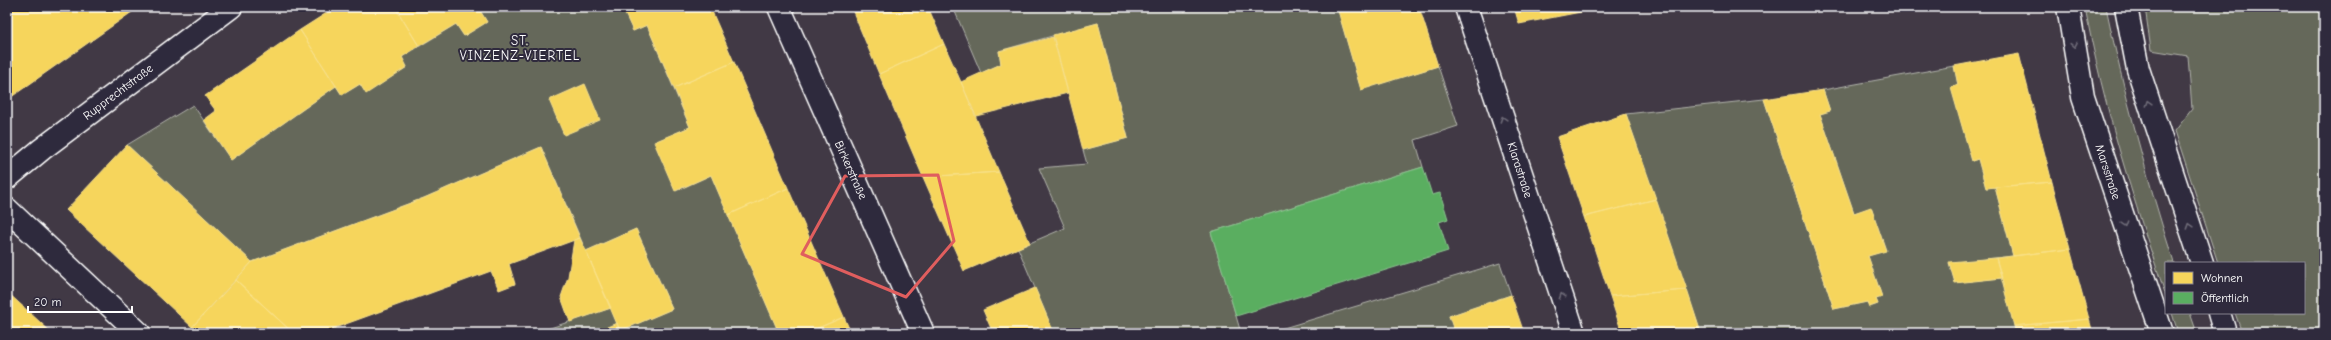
<svg xmlns="http://www.w3.org/2000/svg" width="2331" height="340" viewBox="0 0 2331 340" font-family="'Comic Neue',sans-serif">
<style>
.green{fill:#65685a;stroke:#b2b4ac}
.homes{fill:#f6d55c;stroke:#f9e28d}
.public{fill:#5aae61;stroke:#8cc690}
.lines{fill:none;stroke-linecap:round;stroke-linejoin:round}
.minor-casing{stroke:#fff;stroke-width:25}
.major-casing{stroke:#fff;stroke-width:25}
.minor{stroke:#2f2a3d;stroke-width:22}
.major{stroke:#2f2a3d;stroke-width:22}
.oneway{stroke:#6d6a77}
.marked{fill:none;stroke:#e05e5e;stroke-width:3;stroke-linejoin:round}
.labels{text-anchor:middle;stroke-width:4;stroke-linejoin:round;paint-order:stroke}
.street-label{font-size:12px;fill:#fff;stroke:#2f2a3d}
.neighbourhood-label{font-size:13px;letter-spacing:1px;fill:#fff;stroke:#2f2a3d}
</style>
<rect width="100%" height="100%" fill="#413945"/>
<filter id="ink" filterUnits="userSpaceOnUse"><feTurbulence type="fractalNoise" baseFrequency=".025" numOctaves="2"/><feDisplacementMap in="SourceGraphic" scale="8" xChannelSelector="R" yChannelSelector="G"/><feConvolveMatrix kernelMatrix="1 2 1 2 8 2 1 2 1" color-interpolation-filters="sRGB"/></filter>
<g filter="url(#ink)">
<path class="green" d="M 483,7 L 622,7 L 633,31 L 647,25 L 690,127 L 655,142 L 676,191 L 711,175 L 779,333 L 621,333 L 620,331 L 672,309 L 636,229 L 586,251 L 541,147 L 424,198 L 252,262 L 127,145 L 193,105 L 231,160 L 336,86 L 342,95 L 360,84 L 366,93 L 407,67 L 402,57 L 456,24 L 464,36 L 487,22 L 479,9 Z
M 953,7 L 1183,7 L 1184,11 L 1198,7 L 1337,7 L 1361,89 L 1438,66 L 1458,126 L 1415,140 L 1423,167 L 1211,232 L 1241,333 L 1054,333 L 1018,248 L 1065,228 L 1039,168 L 1087,164 L 1083,150 L 1128,138 L 1098,23 L 999,51 L 1001,64 L 981,73 Z
M 2085,7 L 2106,7 C 2124,93 2147,179 2174,263 L 2166,263 L 2166,296 C 2134,201 2103,106 2085,7 Z
M 2145,7 L 2324,7 L 2324,333 L 2242,333 L 2235,313 L 2304,313 L 2304,263 L 2218,263 L 2175,131 L 2192,109 L 2188,56 L 2151,50 Z
M 1954,66 L 1958,85 L 1952,88 L 1972,161 L 1978,159 L 1986,188 L 1995,187 L 2013,256 L 1949,263 L 1955,282 L 2002,278 L 2016,333 L 1701,333 L 1626,114 L 1764,99 L 1834,309 L 1867,302 L 1870,307 L 1878,304 L 1876,299 L 1882,297 L 1868,256 L 1886,250 L 1871,208 L 1854,213 L 1820,114 L 1830,111 L 1823,90 Z
M 1500,263 L 1511,295 L 1449,316 L 1455,333 L 1267,333 Z
M 611,308 L 617,323 L 593,333 L 535,333 Z
M 2172,313 L 2190,313 L 2197,333 L 2178,333 Z"/>
<path class="homes" d="M 7,7 L 139,7 L 7,100 Z
M 336,7 L 395,7 L 419,46 L 402,57 L 407,67 L 366,94 L 360,84 L 342,95 L 300,30 Z
M 395,7 L 483,7 L 479,9 L 487,22 L 464,36 L 456,24 L 419,46 Z
M 622,7 L 710,7 L 734,62 L 674,88 L 647,25 L 633,31 Z
M 851,7 L 928,7 L 944,44 L 879,74 Z
M 1183,7 L 1198,7 L 1184,11 Z
M 1337,7 L 1419,7 L 1438,66 L 1361,90 Z
M 1514,7 L 1590,7 L 1591,10 L 1519,24 Z
M 1098,23 L 1128,138 L 1083,150 L 1053,35 Z
M 300,30 L 336,86 L 231,160 L 204,120 L 216,111 L 205,96 Z
M 1053,37 L 1068,93 L 976,116 L 961,82 L 1001,64 L 999,51 Z
M 944,44 L 961,82 L 999,172 L 923,177 L 879,74 Z
M 2019,54 L 2052,182 L 1986,188 L 1978,159 L 1972,161 L 1951,88 L 1958,85 L 1954,66 Z
M 734,62 L 788,188 L 728,215 L 711,175 L 675,191 L 654,142 L 690,127 L 674,88 Z
M 585,84 L 600,120 L 564,135 L 549,100 Z
M 1823,90 L 1830,111 L 1820,114 L 1854,213 L 1871,207 L 1886,251 L 1868,256 L 1882,297 L 1876,299 L 1878,304 L 1869,307 L 1867,302 L 1834,309 L 1764,99 Z
M 1626,114 L 1656,199 L 1584,217 L 1557,137 Z
M 127,145 L 252,262 L 192,327 L 66,210 Z
M 541,147 L 580,238 L 509,264 L 515,284 L 499,290 L 491,271 L 321,333 L 293,333 L 236,280 L 252,262 L 424,198 Z
M 999,172 L 1030,243 L 964,271 L 923,177 Z
M 2052,182 L 2070,249 L 2013,256 L 1995,187 Z
M 788,188 L 844,317 L 806,333 L 779,333 L 728,215 Z
M 1656,199 L 1687,290 L 1610,296 L 1584,217 Z
M 636,229 L 672,309 L 620,331 L 586,251 Z
M 580,238 L 611,308 L 570,322 L 561,297 L 568,277 L 574,240 Z
M 2070,249 L 2089,319 L 2014,326 L 1996,258 Z
M 1996,258 L 2002,278 L 1955,283 L 1949,262 Z
M 236,280 L 293,333 L 198,333 L 192,327 Z
M 1035,288 L 1054,333 L 993,333 L 983,310 Z
M 1687,290 L 1701,333 L 1622,333 L 1610,296 Z
M 7,292 L 52,333 L 7,333 Z
M 1511,295 L 1524,333 L 1455,333 L 1449,316 Z
M 844,317 L 851,333 L 806,333 Z
M 2089,319 L 2093,333 L 2016,333 L 2014,326 Z
M 617,323 L 621,333 L 593,333 Z"/>
<path class="public" d="M 1423,167 L 1432,195 L 1440,193 L 1448,219 L 1439,222 L 1448,251 L 1236,316 L 1211,232 Z"/>
<g class="lines">
<defs>
<path id="minor" d="M 779,7 L 923,333
M 1466,7 L 1574,333
M 7,178 L 42,149 L 231,7
M 7,209 L 139,333"/>
<path id="major" d="M 2068,7 L 2083,97 L 2162,333
M 2126,7 L 2138,69 L 2202,263
M 2219,313 L 2225,333"/>
</defs>
<use href="#minor" class="minor-casing"/>
<use href="#major" class="major-casing"/>
<use href="#minor" class="minor"/>
<use href="#major" class="major"/>
</g>
<defs><path id="oneway-chevron" d="M-2-3.5L2.5 0L-2 3.5" fill="none" stroke-width="1.6" stroke-linecap="round" stroke-linejoin="round"/></defs>
<g class="oneway">
<use href="#oneway-chevron" transform="translate(2074 45) rotate(80)"/>
<use href="#oneway-chevron" transform="translate(2149 103) rotate(-108)"/>
<use href="#oneway-chevron" transform="translate(1503 119) rotate(-108)"/>
<use href="#oneway-chevron" transform="translate(2125 224) rotate(72)"/>
<use href="#oneway-chevron" transform="translate(2190 226) rotate(-108)"/>
<use href="#oneway-chevron" transform="translate(1562 296) rotate(-108)"/>
</g>
</g>
<path class="marked" d="M 938,175 L 954,241 L 906,297 L 802,254 L 845,176 Z"/>
<g class="labels">
<g class="street-label">
<text transform="translate(118 92) rotate(-37)" y="4">Rupprechtstraße</text>
<text transform="translate(851 170) rotate(66)" y="4">Birkerstraße</text>
<text transform="translate(1520 170) rotate(72)" y="4">Klarastraße</text>
<text transform="translate(2108 172) rotate(72)" y="4">Marsstraße</text>
</g>
<g class="neighbourhood-label">
<text x="520" y="45">ST.<tspan x="520" dy="15">VINZENZ-VIERTEL</tspan></text>
</g>
</g>
<rect width="2331" height="340" fill="none" stroke="#2f2a3d" stroke-width="24"/>
<rect x="12" y="12" width="2307" height="316" fill="none" stroke="#fff" stroke-width="1.5" filter="url(#ink)"/>
<rect x="2165" y="262" width="140" height="52" fill="#2f2a3d" stroke="#827f8b"/>
<rect x="2173" y="272" width="20" height="12" fill="#f6d55c" stroke="#827f8b"/>
<text x="2201" y="282" font-size="12" fill="#ffffff">Wohnen</text>
<rect x="2173" y="292" width="20" height="12" fill="#5aae61" stroke="#827f8b"/>
<text x="2201" y="302" font-size="12" fill="#ffffff">Öffentlich</text>
<path d="M28 306v6h104v-6" fill="none" stroke="#ffffff" stroke-width="2"/>
<text x="34" y="306" font-size="12" fill="#ffffff" stroke="#2f2a3d" stroke-width="3" paint-order="stroke">20 m</text>
</svg>
